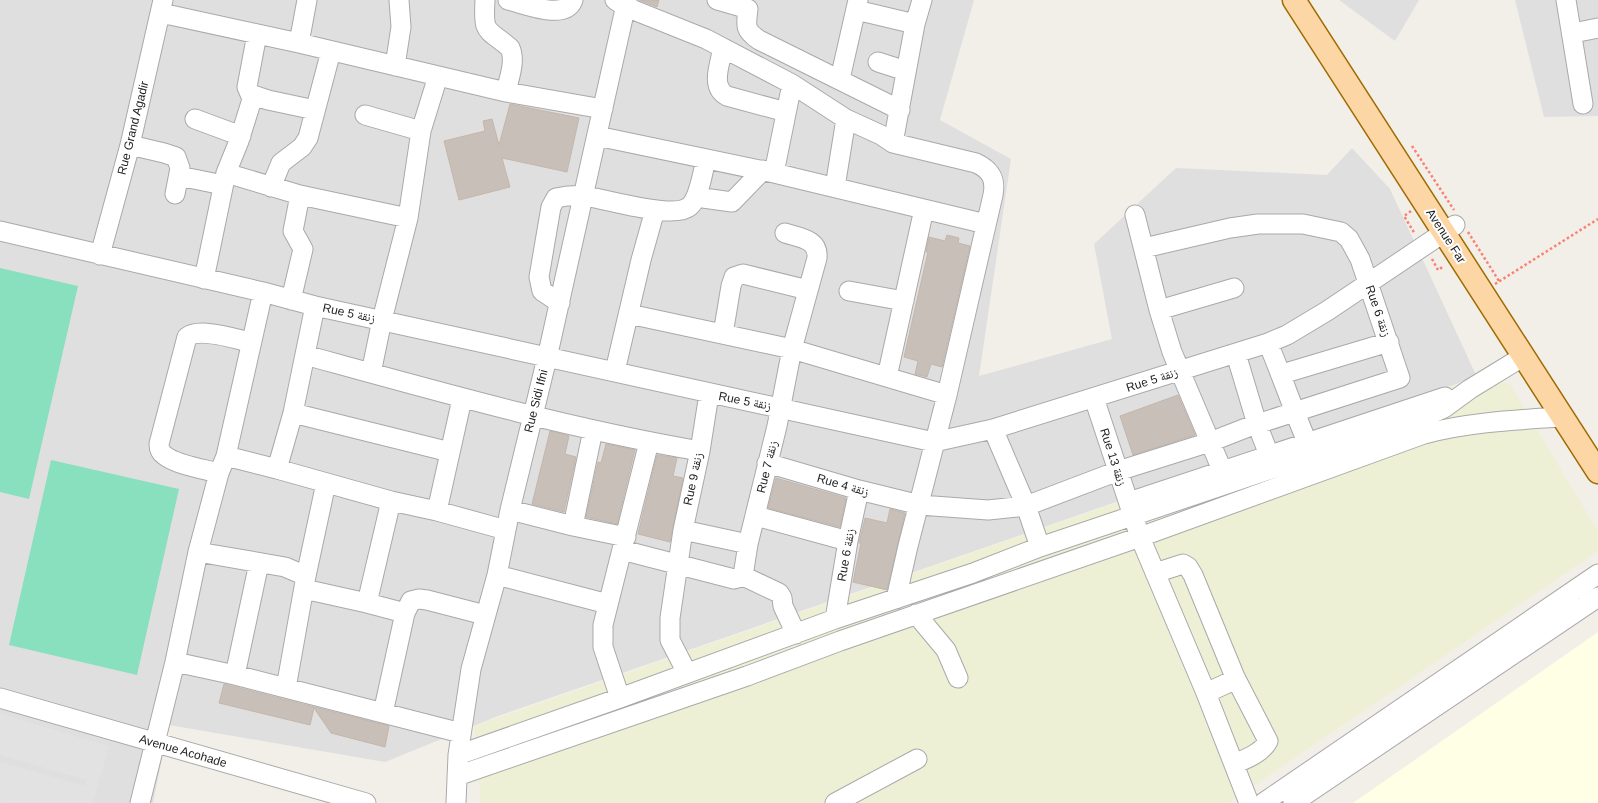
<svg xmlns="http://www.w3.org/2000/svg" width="1598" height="803" viewBox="0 0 1598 803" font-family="Helvetica,'Noto Naskh Arabic',sans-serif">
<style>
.residential{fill:#e0dfdf}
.education{fill:#ffffe5}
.farmland{fill:#eef0d5}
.pitch{fill:#88e0be}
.parking{fill:#e2e2e2}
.building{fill:#c7bfb8;stroke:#c4b6ab}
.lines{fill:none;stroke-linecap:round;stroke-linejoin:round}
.minor-casing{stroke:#a9a9a9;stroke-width:21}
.major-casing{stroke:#a06b00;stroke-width:25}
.path{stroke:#fa8072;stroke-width:2.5;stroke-dasharray:2.5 2.5;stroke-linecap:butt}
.minor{stroke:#fff;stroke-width:19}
.major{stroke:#fcd6a4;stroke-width:22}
.labels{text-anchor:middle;stroke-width:4;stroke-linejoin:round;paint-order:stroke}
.street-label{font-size:12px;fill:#222;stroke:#fff}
</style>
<rect width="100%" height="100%" fill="#f2efe9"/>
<path class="residential" d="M 0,0 L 974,0 L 940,120 L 1011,159 L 979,376 L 1112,339 L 1094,244 L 1176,168 L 1327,175 L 1352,148 L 1390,189 L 1477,377 L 498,716 L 385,762 L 169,725 L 153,803 L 0,803 Z
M 1339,0 L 1419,0 L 1395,41 Z
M 1515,0 L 1598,0 L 1598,116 L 1544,117 Z"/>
<path class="education" d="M 1598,632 L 1598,803 L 1353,803 Z"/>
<path class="farmland" d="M 1477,377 L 1510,384 L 1598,531 L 1598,551 L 1229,803 L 481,803 L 474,726 Z"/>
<path class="pitch" d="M 0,268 L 78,286 L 29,499 L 0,492 Z
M 51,460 L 179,489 L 137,675 L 9,645 Z"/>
<path class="parking" d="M 0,714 L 109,746 L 93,803 L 8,803 L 0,801 L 0,762 L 85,786 L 87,780 L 0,755 Z"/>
<path class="building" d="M 639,0 L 659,0 L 657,7 Z
M 510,104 L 579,118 L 567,172 L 502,158 L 510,187 L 459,200 L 444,141 L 485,131 L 483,121 L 492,119 L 499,145 Z
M 947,235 L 959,238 L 958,243 L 970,246 L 942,367 L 931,364 L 927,377 L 915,374 L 918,361 L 904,357 L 928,252 L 926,252 L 929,237 L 945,241 Z
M 1178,395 L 1195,435 L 1133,455 L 1120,416 Z
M 550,431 L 569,436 L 565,454 L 576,457 L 564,512 L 532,504 Z
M 606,444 L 635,450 L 617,524 L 586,517 L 598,462 L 601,463 Z
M 657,455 L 677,458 L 673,476 L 683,478 L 670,542 L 638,534 Z
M 776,478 L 846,498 L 840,527 L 768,508 Z
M 890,509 L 905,513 L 887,590 L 853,582 L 861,543 L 859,543 L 865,518 L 887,523 Z
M 224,684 L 389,726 L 385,747 L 331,733 L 314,708 L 310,725 L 219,703 Z"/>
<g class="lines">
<defs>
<path id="minor" d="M 485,0 C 483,35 486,27 510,48 C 516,61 509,78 506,92
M 508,0 C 525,4 565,21 573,0
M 615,0 L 626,7 L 706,39 L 792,84 L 846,119 L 881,135 L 893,143 L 976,163 C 991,170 996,179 993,195 L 947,395 L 908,546 L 896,599
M 717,0 L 748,9 C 746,25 744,30 759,40 L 900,110
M 1566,0 L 1583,104
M 856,10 L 915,24
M 161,13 L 299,43 L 506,92 L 603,109
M 1573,33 L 1598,28
M 257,34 L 247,87 L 250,94 L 268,100 L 315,110
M 299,43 L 307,0
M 723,48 C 720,64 710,87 727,96 L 786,112
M 878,62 L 906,71
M 395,66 L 401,27 L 399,0
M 840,79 L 858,0
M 365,115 L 421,131
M 195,119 L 241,136
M 597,136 L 774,173 L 986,224
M 893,143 L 915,24 L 922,0
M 130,145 L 164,153 L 176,157 L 180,168 L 175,194
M 226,173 L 300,195 L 408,218
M 774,173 L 792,84
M 179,176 L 223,185
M 271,187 L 281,163 L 302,147 L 308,138 L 331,51
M 835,187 L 846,119
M 696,197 L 732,202 L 763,170
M 1135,215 L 1159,310 L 1172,352 L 1222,470
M 0,231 L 263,292 L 315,306 L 934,442 L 993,429 L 1268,343 L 1287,335 L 1327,311 L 1455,225
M 100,255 L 130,145 L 163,0
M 204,279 L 226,173 L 239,141 L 253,96
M 849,291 L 904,301
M 291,300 L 303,249 L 293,231 L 300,195
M 560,303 L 542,291 L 539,277 L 551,207 L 556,198 C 565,196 574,195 583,196 C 605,198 674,221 690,206 C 699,198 703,171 706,159
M 1159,310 L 1234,288
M 629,314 L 792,349 L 947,395
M 723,334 L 731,286 L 734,277 L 743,274 L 808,290
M 1268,343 C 1282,376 1293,409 1307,442
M 1236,354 L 1257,424 L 1269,455
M 305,355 C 436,391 566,428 700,451
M 615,371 L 641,260 L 655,210
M 371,373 L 382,320 L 408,218 L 421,131 L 438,76
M 1282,374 L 1389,342
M 887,377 L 924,209
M 1094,398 L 1140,537 L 1206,693 L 1249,803
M 293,413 L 450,452
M 993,429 L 1026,506 L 1040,547
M 226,456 L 277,469 L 391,501 L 437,511 L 506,530
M 767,463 L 859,490 L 920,505 L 988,510 L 1026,506 L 1118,471 L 1210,442 L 1251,426 L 1400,378 L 1360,259 L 1349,239 L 1341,232 L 1303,224 L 1258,224 L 1230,228 L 1144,248
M 277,469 L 293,413 L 315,306
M 219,473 C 204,469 176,465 164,455 C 160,452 159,448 159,444 L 187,337 C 200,327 235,339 250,342
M 1129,502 L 1445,397
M 510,510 L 573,526 L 626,537
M 437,511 L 462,399
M 756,516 L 848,541
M 573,526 L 593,430
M 683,530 L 748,544
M 622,550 L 734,579 L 743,576 L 748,544 L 777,426 L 792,349 L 817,258 C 819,239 800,238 785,233
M 198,552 L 285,567 L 306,576
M 1155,573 L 1183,564 L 1188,567 L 1193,575 L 1235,677 L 1230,682 L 1206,693
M 497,575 L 608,604
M 743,576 L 779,593 L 782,598 L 783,606 L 796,634
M 304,589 L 367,603 L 405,613
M 367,603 L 391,501
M 916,614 L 946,650 L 958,678
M 835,619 L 848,541 L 859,490
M 175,662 L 235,675 L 461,733
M 687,673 L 670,640 L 670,618 L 683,530 L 700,451 L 709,394
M 235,675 L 259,563
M 286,688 L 306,576 L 326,483
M 0,698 L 366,803
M 620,698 L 603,647 L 603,625 L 649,442
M 383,713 L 405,613 L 411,601 L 419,599 L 427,600 L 485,615
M 458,755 L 620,698 L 835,619 L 973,573 L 1040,547 L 1417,420 L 1444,408 L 1470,389 L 1524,356
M 1234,764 C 1246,759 1262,753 1268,741 L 1235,677
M 457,776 L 747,676 L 840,641 L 1140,537 L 1424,434 C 1469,422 1516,420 1562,417
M 140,803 L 175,662 L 198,552 L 219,473 L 226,456 L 263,292
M 456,803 L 458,755 L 471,669 L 497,575 L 510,510 L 547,358 L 627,0
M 835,803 L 917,759
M 1263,803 L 1598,574
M 1293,803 L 1598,597"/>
<path id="major" d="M 1294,0 L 1598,472"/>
</defs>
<use href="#minor" class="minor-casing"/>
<use href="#major" class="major-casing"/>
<path class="path" d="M 1412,146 L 1454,210
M 1411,211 L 1404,216 L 1415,234
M 1468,232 L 1499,281
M 1432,259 L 1438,270 L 1444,266
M 1495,284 L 1598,219"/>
<use href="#minor" class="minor"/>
<use href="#major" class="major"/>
</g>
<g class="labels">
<g class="street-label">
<text transform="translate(133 128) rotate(-76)" y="4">Rue Grand Agadir</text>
<text transform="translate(1446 236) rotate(57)" y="4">Avenue Far</text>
<text transform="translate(1378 311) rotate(71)" y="4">Rue 6 زنقة</text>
<text transform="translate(349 313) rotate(12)" y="4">Rue 5 زنقة</text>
<text transform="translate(1152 380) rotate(-18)" y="4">Rue 5 زنقة</text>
<text transform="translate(536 401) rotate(-76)" y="4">Rue Sidi Ifni</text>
<text transform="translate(745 401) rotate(11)" y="4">Rue 5 زنقة</text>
<text transform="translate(1113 457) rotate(72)" y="4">Rue 13 زنقة</text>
<text transform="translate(767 467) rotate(-76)" y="4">Rue 7 زنقة</text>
<text transform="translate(693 479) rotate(-78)" y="4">Rue 9 زنقة</text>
<text transform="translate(843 485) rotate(16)" y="4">Rue 4 زنقة</text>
<text transform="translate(846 555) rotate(-80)" y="4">Rue 6 زنقة</text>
<text transform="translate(183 751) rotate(16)" y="4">Avenue Acohade</text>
</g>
</g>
</svg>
